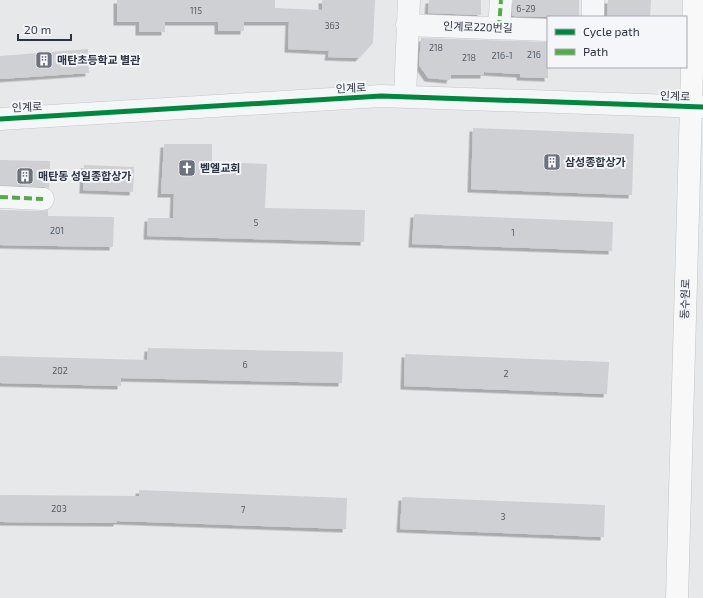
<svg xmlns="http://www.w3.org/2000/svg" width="703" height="598" viewBox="0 0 703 598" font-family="'Exo 2','Noto Sans KR',sans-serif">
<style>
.building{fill:#ced0d3;filter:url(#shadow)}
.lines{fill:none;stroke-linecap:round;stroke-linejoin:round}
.minor-casing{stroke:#c4c6c8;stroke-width:23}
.major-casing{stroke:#c2c5c8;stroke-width:23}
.minor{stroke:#f5f6f7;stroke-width:22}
.major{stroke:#f8f8f8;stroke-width:22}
.quiet{stroke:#54ac47;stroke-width:4;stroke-dasharray:8 4;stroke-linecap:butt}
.cycleway-casing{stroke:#f4f6f9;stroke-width:8}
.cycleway{stroke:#00873e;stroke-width:5}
.labels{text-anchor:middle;stroke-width:4;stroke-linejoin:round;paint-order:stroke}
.number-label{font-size:9px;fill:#545c69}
.street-label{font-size:11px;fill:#2b3445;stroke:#f4f6f9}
.poi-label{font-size:11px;font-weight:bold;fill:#2b3445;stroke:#f4f6f9;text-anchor:start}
</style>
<defs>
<filter id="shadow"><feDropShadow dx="-3.5" dy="3.5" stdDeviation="0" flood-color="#0004"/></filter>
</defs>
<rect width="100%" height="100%" fill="#e6e8ea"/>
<path class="building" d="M 117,0 L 275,0 L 275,8 L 322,10 L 322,0 L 375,0 L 373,43 L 359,58 L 328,57 L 329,51 L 288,49 L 289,22 L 244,22 L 244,31 L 218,31 L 218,22 L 165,22 L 165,32 L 139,32 L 139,22 L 117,22 Z
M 429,0 L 481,0 L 481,15 L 428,13 Z
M 513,0 L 579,0 L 579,17 L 548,17 L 512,16 Z
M 608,0 L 651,0 L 650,17 L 607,17 Z
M 421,38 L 548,42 L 548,78 L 520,77 L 520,74 L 484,72 L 484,75 L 451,75 L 450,80 L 428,78 L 419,65 Z
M 88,49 L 89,73 L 0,79 L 0,56 Z
M 473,128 L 634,134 L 632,195 L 471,189 Z
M 164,144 L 212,144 L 212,162 L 267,164 L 265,208 L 365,210 L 364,242 L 147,236 L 148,218 L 173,218 L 174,194 L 161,194 Z
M 0,160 L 50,161 L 49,188 L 44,187 L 0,185 Z
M 84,165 L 134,167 L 133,192 L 83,190 Z
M 0,210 L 42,211 L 48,210 L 48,216 L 114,217 L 113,247 L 0,245 Z
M 414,214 L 613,222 L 612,251 L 412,244 Z
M 148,348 L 343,352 L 342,383 L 121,378 L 121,386 L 0,383 L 0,356 L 147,360 Z
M 405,354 L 609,362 L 607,394 L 404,386 Z
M 139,490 L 347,498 L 346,529 L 117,521 L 117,523 L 0,522 L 0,495 L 139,496 Z
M 402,497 L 605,505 L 604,537 L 400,529 Z"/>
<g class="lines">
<defs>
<path id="minor" d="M 593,17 L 593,0
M 407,25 L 548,30
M 499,28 L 501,0
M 405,96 L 409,0
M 0,119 L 381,96 L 703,107
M 0,197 L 43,199"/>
<path id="major" d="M 677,598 L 694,0"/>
</defs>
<use href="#minor" class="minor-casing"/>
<use href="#major" class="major-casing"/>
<use href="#minor" class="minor"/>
<use href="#major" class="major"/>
<path class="quiet" d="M 499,28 L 501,0
M 0,197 L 43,199"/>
<defs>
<path id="cycleway" d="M 0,119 L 381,96 L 703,107"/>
</defs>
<use href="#cycleway" class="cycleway-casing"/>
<use href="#cycleway" class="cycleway"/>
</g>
<defs>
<symbol id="building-square" viewBox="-11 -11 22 22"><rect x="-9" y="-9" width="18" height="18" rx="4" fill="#6c737f" stroke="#f4f6f9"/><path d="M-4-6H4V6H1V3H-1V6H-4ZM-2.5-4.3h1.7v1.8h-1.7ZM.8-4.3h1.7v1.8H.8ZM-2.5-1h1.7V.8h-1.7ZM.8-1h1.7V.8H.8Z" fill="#fff"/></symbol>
<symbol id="church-square" viewBox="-11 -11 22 22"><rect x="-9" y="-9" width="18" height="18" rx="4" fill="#6c737f" stroke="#f4f6f9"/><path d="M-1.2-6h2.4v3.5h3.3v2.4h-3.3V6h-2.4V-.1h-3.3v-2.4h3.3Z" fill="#fff"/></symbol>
</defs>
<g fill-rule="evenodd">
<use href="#building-square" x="34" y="50" width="20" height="20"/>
<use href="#building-square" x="542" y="152" width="20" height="20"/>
<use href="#church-square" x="177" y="158" width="20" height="20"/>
<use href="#building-square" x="15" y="166" width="20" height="20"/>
</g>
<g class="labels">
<g class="number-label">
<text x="526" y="12">6-29</text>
<text x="196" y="14">115</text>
<text x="332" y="29">363</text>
<text x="436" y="51">218</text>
<text x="534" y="58">216</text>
<text x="502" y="59">216-1</text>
<text x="469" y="61">218</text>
<text x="256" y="226">5</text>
<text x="57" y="234">201</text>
<text x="513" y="236">1</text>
<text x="245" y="368">6</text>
<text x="60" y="374">202</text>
<text x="506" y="377">2</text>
<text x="59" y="512">203</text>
<text x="243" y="513">7</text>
<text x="503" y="520">3</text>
</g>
<g class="street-label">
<text transform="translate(478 27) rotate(2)" y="4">인계로220번길</text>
<text transform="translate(351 88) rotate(-3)" y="4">인계로</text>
<text transform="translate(675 96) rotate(2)" y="4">인계로</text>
<text transform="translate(27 107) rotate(-3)" y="4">인계로</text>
<text transform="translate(685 299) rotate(-88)" y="4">동수원로</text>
</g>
<g class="poi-label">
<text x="57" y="64">매탄초등학교 별관</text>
<text x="565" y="166">삼성종합상가</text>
<text x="200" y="172">벧엘교회</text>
<text x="38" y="180">매탄동 성일종합상가</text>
</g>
</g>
<rect x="547" y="16" width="140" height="52" fill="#f4f6f9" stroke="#a4a8b1"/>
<rect x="555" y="29" width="20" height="6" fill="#00873e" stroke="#a4a8b1"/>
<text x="583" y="36" font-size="12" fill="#2b3445">Cycle path</text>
<rect x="555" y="49" width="20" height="6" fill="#54ac47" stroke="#a4a8b1"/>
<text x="583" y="56" font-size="12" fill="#2b3445">Path</text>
<path d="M18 34v6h53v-6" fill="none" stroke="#2b3445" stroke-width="2"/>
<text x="24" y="34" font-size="12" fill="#2b3445" stroke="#f4f6f9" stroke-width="3" paint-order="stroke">20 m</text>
</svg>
